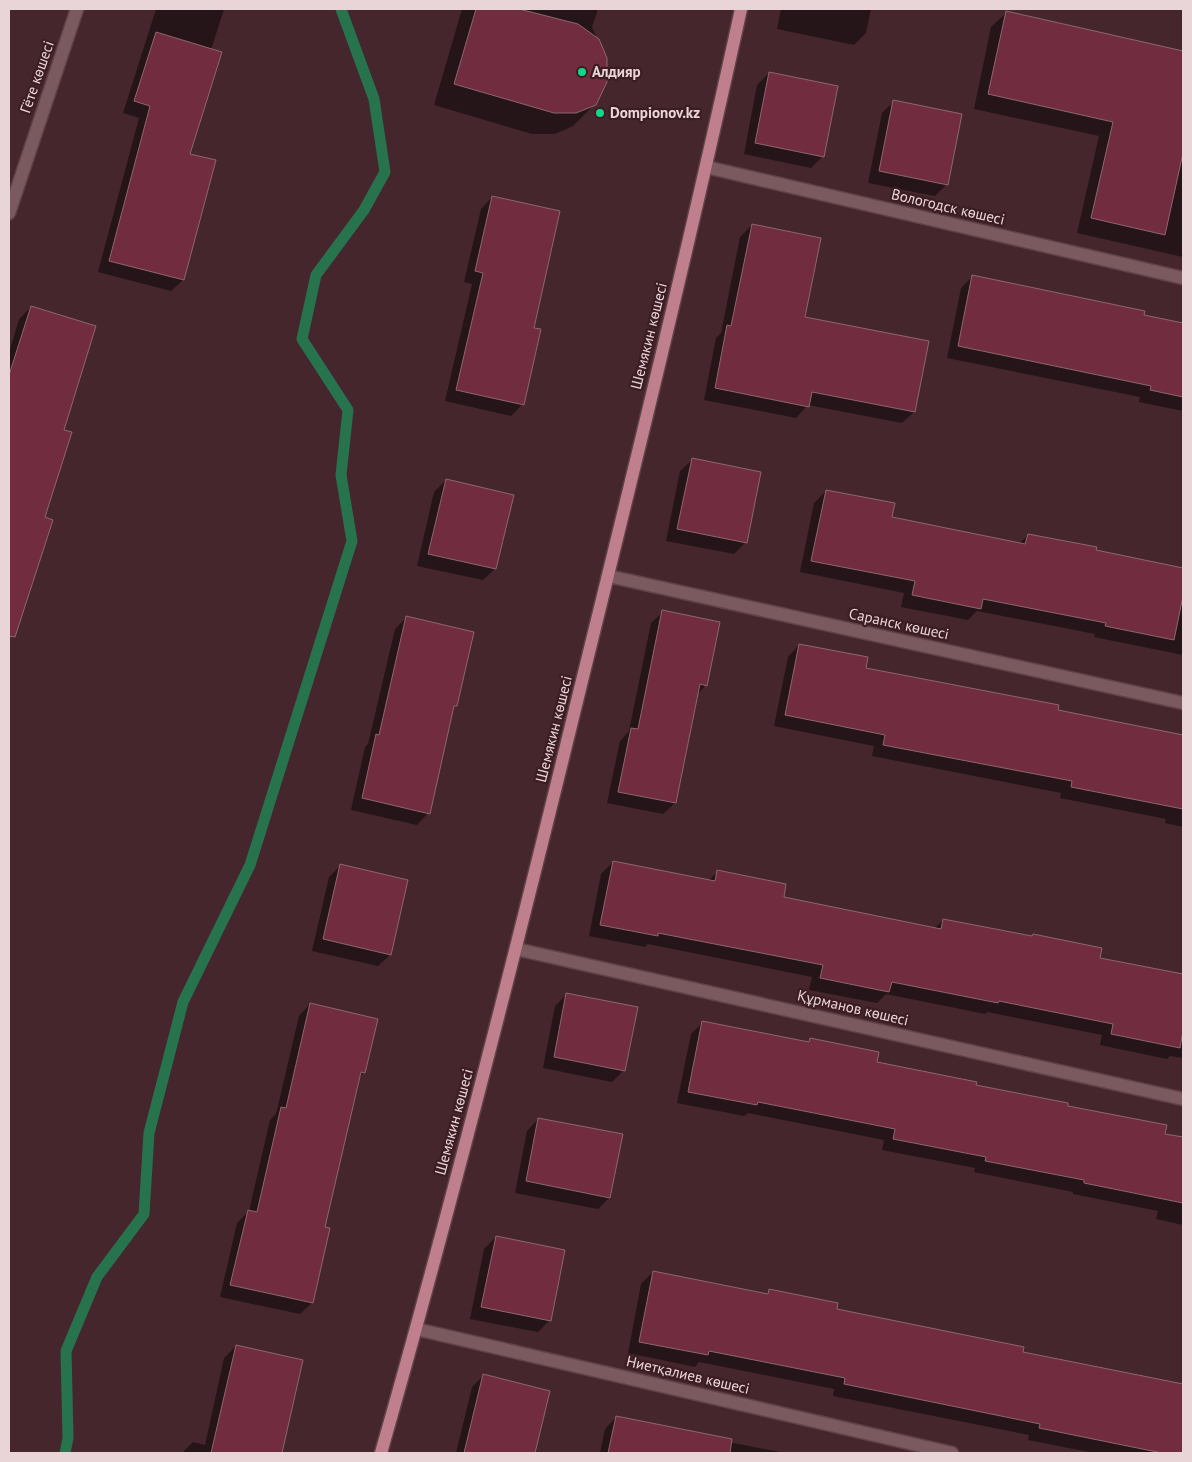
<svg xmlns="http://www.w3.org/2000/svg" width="1192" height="1462" viewBox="0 0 1192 1462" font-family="'PT Sans',sans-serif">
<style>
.shadow{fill:#0007}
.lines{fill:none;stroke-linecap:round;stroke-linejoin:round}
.stream{stroke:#27734d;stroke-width:11}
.building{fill:#712d3f;stroke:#8c676e}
.minor-casing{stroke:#604248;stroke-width:15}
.major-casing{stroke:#604248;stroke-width:15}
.minor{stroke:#7a595f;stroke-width:12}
.major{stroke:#c07f8c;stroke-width:12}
.poi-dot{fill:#0ed98a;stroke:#3b1d23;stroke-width:2}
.labels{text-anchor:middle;stroke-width:4.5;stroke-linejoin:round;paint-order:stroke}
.poi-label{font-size:15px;font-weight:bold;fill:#e9d4d8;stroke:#3b1d23;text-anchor:start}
.street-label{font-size:15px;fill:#e9d4d8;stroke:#3b1d23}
</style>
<rect width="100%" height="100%" fill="#46262d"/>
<path class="shadow" d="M 156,9 L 224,9 L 211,50 L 188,154 L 183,280 L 171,291 L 98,272 L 139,118 L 123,113 Z
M 462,9 L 598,9 L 592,27 L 606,58 L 595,104 L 573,126 L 555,134 L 532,134 L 434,105 Z
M 781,9 L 871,9 L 866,33 L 854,45 L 777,29 Z
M 1006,13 L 1183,52 L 1183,257 L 1077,233 L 1099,136 L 974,109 L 991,27 Z
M 769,73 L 823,156 L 811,168 L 744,154 L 757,85 Z
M 894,101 L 947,184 L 935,196 L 868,183 L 882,113 Z
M 492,197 L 532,329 L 523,404 L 511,416 L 445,401 L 472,284 L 464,282 L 481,209 Z
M 752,225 L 804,318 L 914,412 L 902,423 L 808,405 L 796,418 L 704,400 L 716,338 L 721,333 L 740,237 Z
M 972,277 L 1142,316 L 1183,324 L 1183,411 L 1139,402 L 1140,397 L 947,358 L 961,288 Z
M 31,307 L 10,598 L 9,603 L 9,353 L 19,319 Z
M 692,460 L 746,542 L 734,554 L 666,541 L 680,471 Z
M 446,480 L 495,569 L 483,580 L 417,566 L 434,492 Z
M 826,491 L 891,518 L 1019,544 L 1028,535 L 1095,551 L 1183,569 L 1183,655 L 1094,637 L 1095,634 L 977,611 L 968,620 L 901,607 L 904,593 L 800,572 L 814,503 Z
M 663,612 L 706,685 L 697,695 L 675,803 L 663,814 L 607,803 L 620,741 L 629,731 L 651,623 Z
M 407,617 L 456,706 L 452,709 L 428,813 L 417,825 L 351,810 L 365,747 L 368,744 L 395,629 Z
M 799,645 L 865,669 L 1183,741 L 1183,827 L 1165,823 L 1166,819 L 1060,798 L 1061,793 L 872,756 L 874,746 L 774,726 L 788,657 Z
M 613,862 L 708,881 L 717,872 L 782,898 L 934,929 L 943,920 L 1098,959 L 1183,976 L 1183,1058 L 1170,1056 L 1167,1059 L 1100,1045 L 1102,1035 L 987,1012 L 985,1014 L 886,994 L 877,1003 L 809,990 L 812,977 L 648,944 L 645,947 L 589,936 L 601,874 Z
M 341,865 L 390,955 L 378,966 L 312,951 L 329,877 Z
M 567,994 L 624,1070 L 612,1082 L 543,1068 L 555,1006 Z
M 310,1004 L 364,1072 L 359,1078 L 323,1228 L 312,1303 L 300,1314 L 220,1297 L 237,1223 L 249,1211 L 270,1120 L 276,1114 L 299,1016 Z
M 703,1022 L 807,1043 L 810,1039 L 876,1063 L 1066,1107 L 1164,1135 L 1183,1138 L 1183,1225 L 1156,1219 L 1158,1211 L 1073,1194 L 1073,1192 L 974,1172 L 975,1168 L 882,1150 L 884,1140 L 748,1113 L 744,1116 L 677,1103 L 691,1034 Z
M 538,1119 L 609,1198 L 598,1209 L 515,1193 L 527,1131 Z
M 496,1237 L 550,1320 L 538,1332 L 470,1319 L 484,1249 Z
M 653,1272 L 766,1294 L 770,1290 L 836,1310 L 1022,1352 L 1183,1385 L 1183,1453 L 1094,1453 L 1028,1440 L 1029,1435 L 833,1396 L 834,1389 L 699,1362 L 695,1367 L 628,1353 L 641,1284 Z
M 236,1346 L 262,1444 L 260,1453 L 182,1453 L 193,1442 L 205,1445 L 224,1358 Z
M 483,1376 L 548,1392 L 534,1453 L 456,1453 L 472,1387 Z
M 616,1417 L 683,1433 L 785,1453 L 600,1453 L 605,1429 Z"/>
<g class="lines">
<path class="stream" d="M 65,1453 L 68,1438 L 66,1351 L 97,1277 L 144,1214 L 149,1133 L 183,1002 L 250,865 L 352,541 L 341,475 L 348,410 L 302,339 L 316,275 L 364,210 L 385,172 L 374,99 L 341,9"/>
</g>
<path class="building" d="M 476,9 L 519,9 L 578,24 L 599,39 L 607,58 L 607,82 L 596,105 L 576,113 L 554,113 L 454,84 Z
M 1006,11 L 1183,51 L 1183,153 L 1165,235 L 1091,218 L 1113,122 L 988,94 Z
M 156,32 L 222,52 L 190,154 L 216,160 L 184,280 L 109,261 L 150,106 L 134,101 Z
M 769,72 L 838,86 L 824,157 L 755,143 Z
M 893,100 L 962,114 L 948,185 L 879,171 Z
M 492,196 L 560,211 L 534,328 L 541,329 L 524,405 L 456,390 L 483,273 L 475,271 Z
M 752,224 L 821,238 L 805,317 L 929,341 L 915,412 L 812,392 L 809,407 L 715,388 L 727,325 L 731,326 Z
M 972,275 L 1145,311 L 1144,315 L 1183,323 L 1183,397 L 1150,390 L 1151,386 L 958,346 Z
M 31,306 L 96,326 L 64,430 L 72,432 L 45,517 L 53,520 L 15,637 L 9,636 L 9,375 Z
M 692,458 L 761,472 L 747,543 L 677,529 Z
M 446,479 L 514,495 L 496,569 L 428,554 Z
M 826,490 L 895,503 L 892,517 L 1025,544 L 1028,534 L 1097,547 L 1096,550 L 1183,568 L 1183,596 L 1174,640 L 1105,626 L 1106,623 L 983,599 L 981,609 L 912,595 L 915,581 L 811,561 Z
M 662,610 L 720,622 L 707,686 L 700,684 L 676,803 L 618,792 L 631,728 L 638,729 Z
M 406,616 L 474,632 L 457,706 L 454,706 L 430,814 L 362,798 L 376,734 L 379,735 Z
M 799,644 L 868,657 L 866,668 L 1059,705 L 1058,710 L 1183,735 L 1183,809 L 1071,787 L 1072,781 L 883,745 L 885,735 L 785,715 Z
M 613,861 L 715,881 L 717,870 L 786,884 L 784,897 L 941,929 L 943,919 L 1032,936 L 1033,934 L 1102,948 L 1100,958 L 1183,974 L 1183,1031 L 1180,1048 L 1111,1034 L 1113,1024 L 999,1001 L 998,1003 L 892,982 L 889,992 L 820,978 L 823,965 L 658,933 L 658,936 L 600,925 Z
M 340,864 L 408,880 L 391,955 L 323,939 Z
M 566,993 L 638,1007 L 625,1071 L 554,1057 Z
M 310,1003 L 378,1019 L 365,1073 L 361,1072 L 325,1227 L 330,1228 L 313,1303 L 230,1285 L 248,1210 L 257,1212 L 281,1107 L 286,1108 Z
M 702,1021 L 809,1042 L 810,1038 L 879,1052 L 877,1062 L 977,1082 L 976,1085 L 1068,1103 L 1068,1106 L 1167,1125 L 1165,1134 L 1183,1137 L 1183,1203 L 1084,1183 L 1084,1180 L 985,1161 L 986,1157 L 893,1139 L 895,1129 L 758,1102 L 757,1105 L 688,1092 Z
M 538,1118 L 623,1134 L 610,1198 L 526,1181 Z
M 496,1236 L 565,1250 L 551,1321 L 481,1307 Z
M 653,1271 L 768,1294 L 769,1289 L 838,1303 L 837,1309 L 1024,1347 L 1023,1352 L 1183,1384 L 1183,1453 L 1162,1453 L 1039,1428 L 1040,1424 L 844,1384 L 845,1378 L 709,1351 L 708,1355 L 639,1342 Z
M 236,1345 L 303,1360 L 282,1453 L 211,1453 Z
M 483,1374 L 550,1391 L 535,1453 L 464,1453 Z
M 616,1416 L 732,1439 L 730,1453 L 608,1453 Z"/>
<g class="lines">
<defs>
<path id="minor" d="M 706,167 L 1183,278
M 9,213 L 77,9
M 608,576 L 1183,703
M 516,949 L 1183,1099
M 416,1329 L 952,1453"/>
<path id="major" d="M 381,1453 C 453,1201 517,947 579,693 C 635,466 691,238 741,9"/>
</defs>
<use href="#minor" class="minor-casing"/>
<use href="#major" class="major-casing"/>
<use href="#minor" class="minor"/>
<use href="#major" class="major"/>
</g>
<g class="poi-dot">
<circle cx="582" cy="72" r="5"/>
<circle cx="600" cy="113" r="5"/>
</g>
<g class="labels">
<g class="poi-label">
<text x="592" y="77">Алдияр</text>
<text x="610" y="118">Dompionov.kz</text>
</g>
<g class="street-label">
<text transform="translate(37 77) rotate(-71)" y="5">Гёте көшесі</text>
<text transform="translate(948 207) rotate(13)" y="5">Вологодск көшесі</text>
<text transform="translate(649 336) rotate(-76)" y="5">Шемякин көшесі</text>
<text transform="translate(899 624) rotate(12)" y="5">Саранск көшесі</text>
<text transform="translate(554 729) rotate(-76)" y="5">Шемякин көшесі</text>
<text transform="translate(853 1008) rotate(13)" y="5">Құрманов көшесі</text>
<text transform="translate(454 1122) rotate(-75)" y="5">Шемякин көшесі</text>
<text transform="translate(688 1375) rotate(13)" y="5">Ниетқалиев көшесі</text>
</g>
</g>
<rect width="1192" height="1462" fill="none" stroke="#e9d4d8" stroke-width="20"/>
</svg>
